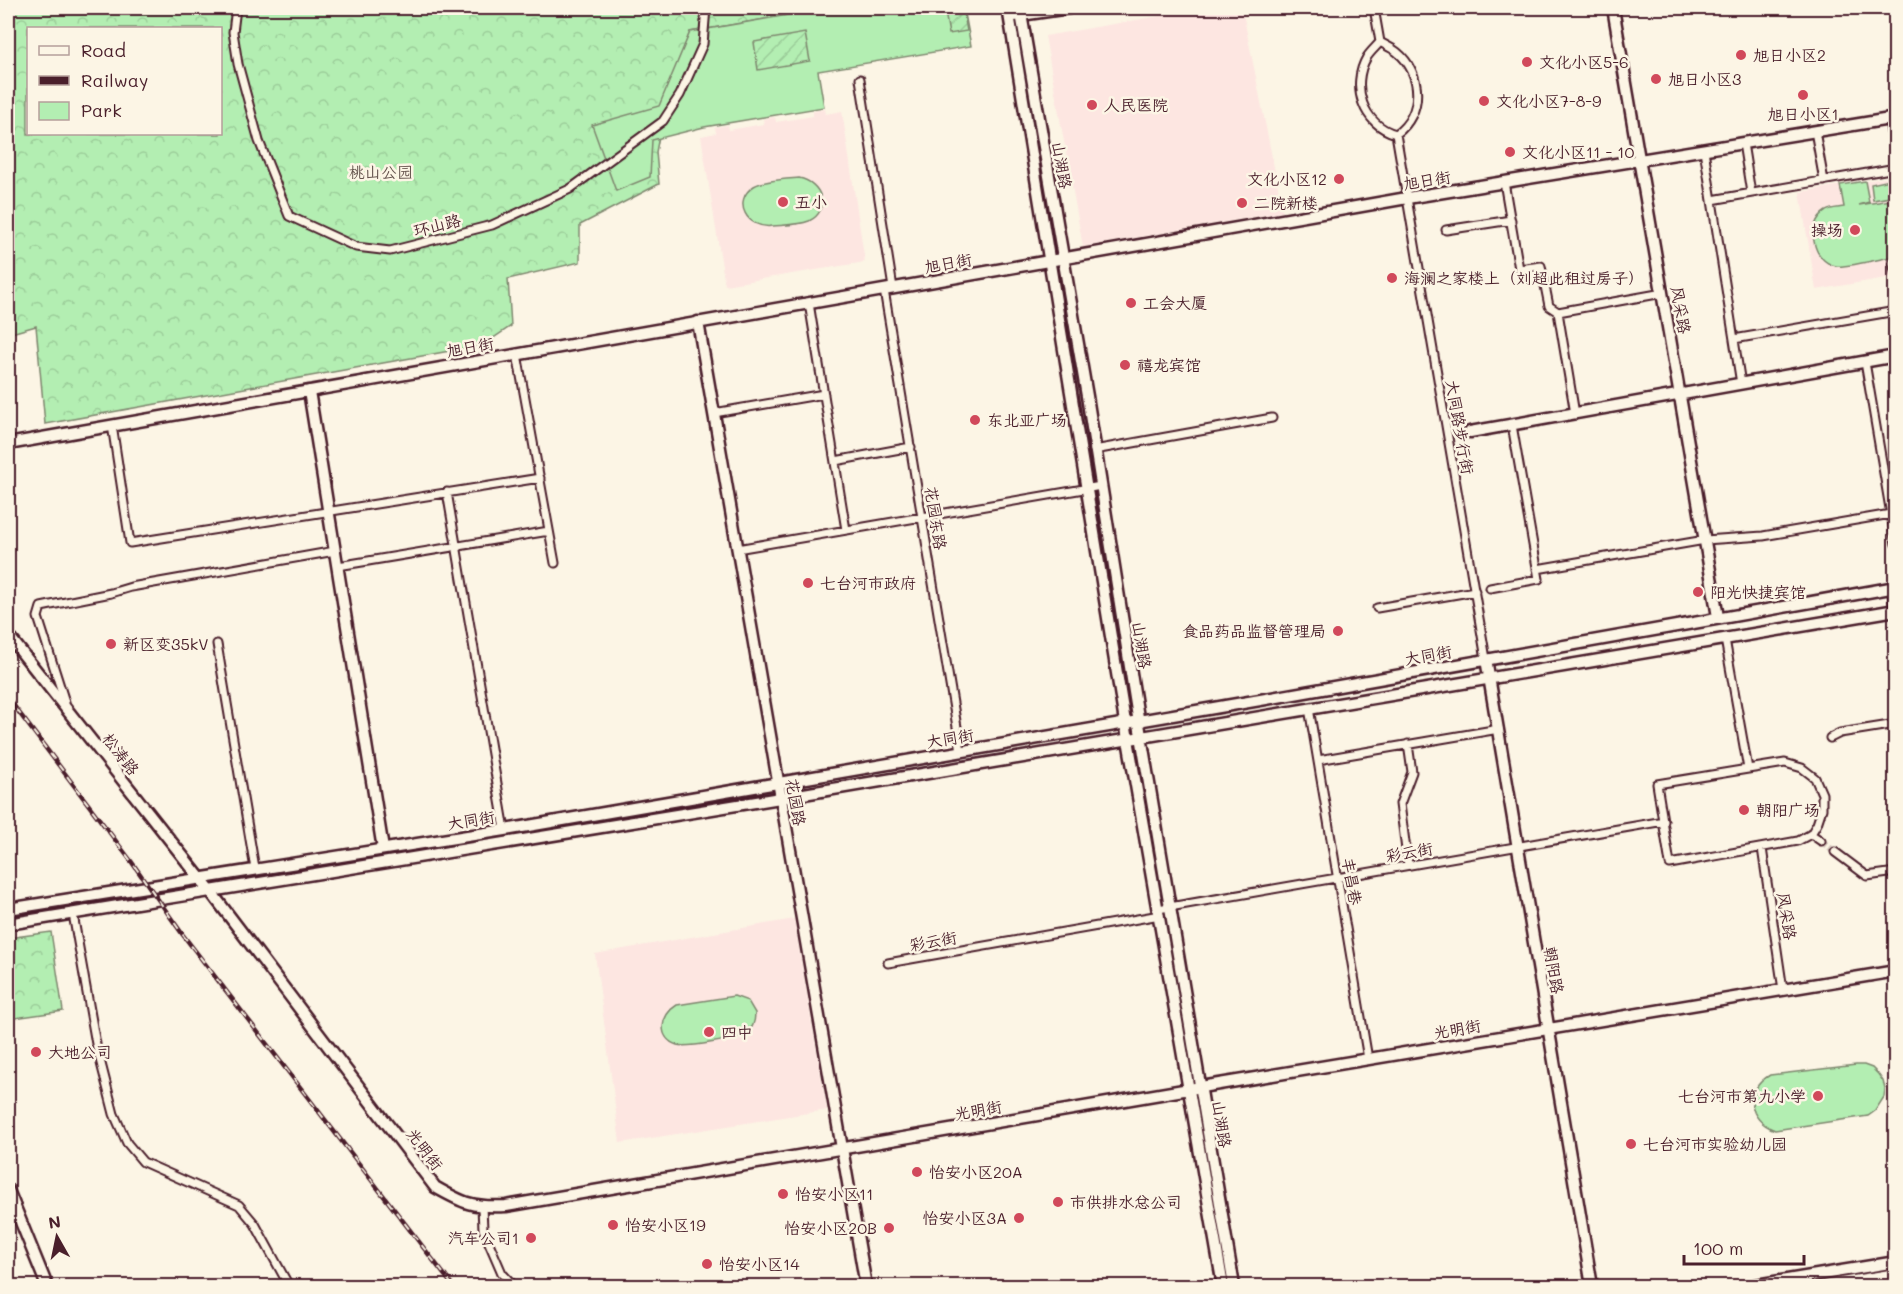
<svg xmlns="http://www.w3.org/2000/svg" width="1903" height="1294" viewBox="0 0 1903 1294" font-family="Mali,'LXGW WenKai TC',sans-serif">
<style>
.built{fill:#fde6e1}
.forest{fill:url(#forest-crowns);stroke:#7e866e;stroke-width:1.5;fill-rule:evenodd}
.park{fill:#b3eeb2;stroke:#7e866e;stroke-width:1.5}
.garden{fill:url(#garden-furrows);stroke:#7e866e;stroke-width:1.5}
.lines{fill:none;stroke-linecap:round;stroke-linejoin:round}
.street-tunnel{stroke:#d8cac0;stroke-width:7;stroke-dasharray:7 3.5;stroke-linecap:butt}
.street-casing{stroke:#4a1f2b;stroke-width:11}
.secondary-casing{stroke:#4a1f2b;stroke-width:15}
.primary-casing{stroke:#4a1f2b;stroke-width:15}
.street{stroke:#fcf5e5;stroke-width:7}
.secondary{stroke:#fcf5e5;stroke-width:10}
.primary{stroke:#fcf5e5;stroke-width:10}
.rail-casing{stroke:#4a1f2b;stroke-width:4.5}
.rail{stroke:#fcf5e5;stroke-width:2;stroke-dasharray:7;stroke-linecap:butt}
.poi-dot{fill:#d1495b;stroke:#fcf5e5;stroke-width:2}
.labels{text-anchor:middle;stroke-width:5;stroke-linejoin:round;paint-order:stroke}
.poi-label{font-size:16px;fill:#4a1f2b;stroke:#fcf5e5;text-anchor:start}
.street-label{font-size:16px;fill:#4a1f2b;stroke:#fcf5e5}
.park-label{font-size:16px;fill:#64534d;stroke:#fcf5e5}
</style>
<defs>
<pattern id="forest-crowns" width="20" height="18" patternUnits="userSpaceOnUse" patternTransform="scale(1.5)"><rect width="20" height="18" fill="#b3eeb2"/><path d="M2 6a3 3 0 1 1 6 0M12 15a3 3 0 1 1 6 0" fill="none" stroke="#9bcc99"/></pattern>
<pattern id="garden-furrows" width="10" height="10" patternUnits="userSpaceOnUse" patternTransform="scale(1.5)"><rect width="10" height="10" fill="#b3eeb2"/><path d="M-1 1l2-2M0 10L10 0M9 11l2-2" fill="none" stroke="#9bcc99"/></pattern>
</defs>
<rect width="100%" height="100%" fill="#fcf5e5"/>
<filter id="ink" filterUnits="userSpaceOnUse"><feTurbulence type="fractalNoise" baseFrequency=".0167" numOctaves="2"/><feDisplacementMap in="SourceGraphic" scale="12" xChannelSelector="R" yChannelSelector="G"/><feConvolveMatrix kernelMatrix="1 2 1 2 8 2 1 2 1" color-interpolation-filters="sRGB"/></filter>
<g filter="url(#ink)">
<path class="built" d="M 1205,8 L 1242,8 L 1283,212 L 1083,247 L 1045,36 Z
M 825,109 L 826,114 L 842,111 L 865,262 L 725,285 L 701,136 L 716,133 L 715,127 L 728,125 L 729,130 L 764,124 L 763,119 L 775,117 L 776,122 L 813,116 L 813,111 Z
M 1895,176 L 1895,258 L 1889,260 L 1892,277 L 1816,290 L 1800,192 Z
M 794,919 L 827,1110 L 620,1143 L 595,954 Z"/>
<path class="forest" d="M 8,8 L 828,8 L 690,32 L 667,94 L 656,152 L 659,184 L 580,225 L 580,262 L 508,279 L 511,326 L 483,345 L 45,424 L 36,326 L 8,334 ZM 28,28 L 220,28 L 220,134 L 28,134 Z
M 51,932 L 63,1011 L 8,1019 L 8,938 Z"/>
<path class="park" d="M 828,8 L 964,8 L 971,46 L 818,71 L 824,107 L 704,127 L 652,140 L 650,177 L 616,191 L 592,125 L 659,106 L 690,32 Z
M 799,178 C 821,182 832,210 809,221 C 799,225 784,225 773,226 C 747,230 731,201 754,186 C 763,180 788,179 799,178 Z
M 1895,179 L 1895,196 L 1873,200 L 1871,184 Z
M 1865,181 L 1869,202 L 1859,205 L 1891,200 L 1895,201 L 1895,256 C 1884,258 1845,268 1836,266 C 1812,262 1805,224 1826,211 C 1830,208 1838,208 1844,207 L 1840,185 Z
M 734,996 L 748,1001 L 755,1013 C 755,1022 753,1029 746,1034 C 739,1039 686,1048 677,1045 C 657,1038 660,1015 677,1005 Z
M 1856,1065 L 1864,1065 L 1872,1068 L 1878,1074 L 1883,1081 L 1885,1089 L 1884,1097 L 1875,1111 L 1868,1116 L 1775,1130 C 1747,1120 1744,1090 1770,1075 Z"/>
<path class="garden" d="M 963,9 L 967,31 L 949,34 L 945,12 Z
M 805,33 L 810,61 L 758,70 L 754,42 Z"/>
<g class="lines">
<path class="street-tunnel" d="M 1821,841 L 1835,852"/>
<defs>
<path id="street" d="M 236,8 L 233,32 L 238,64 L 259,141 L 289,216 L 356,247 L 390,251 L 492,225 L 570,189 L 663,121 L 680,95 L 703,44 L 706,8
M 1374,8 L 1380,42 C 1376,47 1371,51 1367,57 C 1350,86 1363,125 1396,134
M 1380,42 C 1385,45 1392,48 1397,52 C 1423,73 1424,114 1396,134 L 1486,659
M 860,79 L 893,288
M 1889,119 L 1896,162
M 1815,131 L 1824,181
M 1743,143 L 1751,193
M 1704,150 L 1741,384
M 1504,182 L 1519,269 L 1541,266 L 1549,306 L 1558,312
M 1712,200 L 1896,168
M 1446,230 L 1511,220
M 1896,263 L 1893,263 L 1896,275
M 884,290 L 961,751
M 809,303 L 846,530
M 1734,339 L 1896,311
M 517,354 L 555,563
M 1865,362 L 1896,544
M 714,413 L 824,394
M 1575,414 L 1558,312 L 1663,293
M 112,425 L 130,543 L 540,478
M 1094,450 L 1272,418
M 835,461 L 911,447
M 447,492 L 505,830
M 737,549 L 1101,486
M 338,566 L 549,531
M 1537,569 L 1705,540 L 1763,536 L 1891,514
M 1490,588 L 1539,579 L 1512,425
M 1891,588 L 1895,612
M 1377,608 L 1475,591
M 1725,639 L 1748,769 L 1785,763 L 1802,768 L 1815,778 L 1822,794 L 1822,809 L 1817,824 L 1811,834 L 1798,841 L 1670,864 L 1657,784 L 1748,769
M 217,644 L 255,869
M 65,702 L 38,617 L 41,607 L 111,593 L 131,587 L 335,551
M 1309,708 L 1368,1059
M 1830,738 L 1840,733 L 1896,724
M 1408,744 L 1412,772 L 1400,804 L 1408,865
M 1318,760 L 1499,729
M 1811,834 L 1821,841
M 1762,848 L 1783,990
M 1835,852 L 1867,876 L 1896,872
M 1158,909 L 1664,821
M 73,914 L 96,1044 L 114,1114 L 127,1143 L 143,1162 L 239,1205 L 255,1224 L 289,1286
M 888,963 L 1160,915
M 482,1207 L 483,1229 L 502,1273 L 514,1286"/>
<path id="secondary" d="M 1613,8 L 1718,617
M 698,322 L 866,1286
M 309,391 L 383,849
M 1470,432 L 1896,356
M 8,444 L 1407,198 L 1896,118
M 8,635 L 211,892 L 435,1187 C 463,1203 473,1208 506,1206 L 1201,1087 L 1896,971
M 1486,659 L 1592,1286
M 8,1190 L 47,1286"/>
<path id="primary" d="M 1008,8 L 1125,722 L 1223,1286
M 1020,8 L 1087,396 L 1141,736 L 1234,1286
M 1014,16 L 1069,8
M 8,909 L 505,830 L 1266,699 L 1896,587
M 8,924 L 780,798 L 1896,610
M 1750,1286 L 1896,1262
M 1823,1286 L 1896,1274"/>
</defs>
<use href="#street" class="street-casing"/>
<use href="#secondary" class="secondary-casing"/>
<use href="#primary" class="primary-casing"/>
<use href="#street" class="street"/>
<use href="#secondary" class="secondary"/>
<use href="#primary" class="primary"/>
<defs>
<path id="rail" d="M 8,698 L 131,861 L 183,935 L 453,1286"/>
</defs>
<use href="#rail" class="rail-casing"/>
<use href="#rail" class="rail"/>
</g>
</g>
<g class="poi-dot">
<circle cx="1741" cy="55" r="6"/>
<circle cx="1527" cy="62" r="6"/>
<circle cx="1656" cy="79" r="6"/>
<circle cx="1803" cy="95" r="6"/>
<circle cx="1484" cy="101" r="6"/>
<circle cx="1092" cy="105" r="6"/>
<circle cx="1510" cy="152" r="6"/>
<circle cx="1339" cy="179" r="6"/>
<circle cx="783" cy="202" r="6"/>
<circle cx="1242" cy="203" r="6"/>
<circle cx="1855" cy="230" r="6"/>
<circle cx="1392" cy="278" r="6"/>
<circle cx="1131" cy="303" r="6"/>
<circle cx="1125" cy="365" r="6"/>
<circle cx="975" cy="420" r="6"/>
<circle cx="808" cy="583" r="6"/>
<circle cx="1698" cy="592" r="6"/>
<circle cx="1338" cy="631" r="6"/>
<circle cx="111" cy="644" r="6"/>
<circle cx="1744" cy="810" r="6"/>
<circle cx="709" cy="1032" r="6"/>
<circle cx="36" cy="1052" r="6"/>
<circle cx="1818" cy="1096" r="6"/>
<circle cx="1631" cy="1144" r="6"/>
<circle cx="917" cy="1172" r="6"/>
<circle cx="783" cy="1194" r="6"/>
<circle cx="1058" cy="1202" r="6"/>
<circle cx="1019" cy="1218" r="6"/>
<circle cx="613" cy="1225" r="6"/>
<circle cx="889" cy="1228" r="6"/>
<circle cx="531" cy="1238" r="6"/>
<circle cx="707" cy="1264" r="6"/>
</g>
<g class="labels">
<g class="poi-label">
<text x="1753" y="61">旭日小区2</text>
<text x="1539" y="68">文化小区5-6</text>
<text x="1668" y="85">旭日小区3</text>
<text x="1496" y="107">文化小区7-8-9</text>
<text x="1104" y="111">人民医院</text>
<text x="1803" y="120" text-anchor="middle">旭日小区1</text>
<text x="1522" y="158">文化小区11 - 10</text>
<text x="1327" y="185" text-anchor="end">文化小区12</text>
<text x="795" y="208">五小</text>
<text x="1254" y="209">二院新楼</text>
<text x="1843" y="236" text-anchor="end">操场</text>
<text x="1404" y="284">海澜之家楼上（刘超此租过房子）</text>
<text x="1143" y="309">工会大厦</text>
<text x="1137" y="371">禧龙宾馆</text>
<text x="987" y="426">东北亚广场</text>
<text x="820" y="589">七台河市政府</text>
<text x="1710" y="598">阳光快捷宾馆</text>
<text x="1326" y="637" text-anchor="end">食品药品监督管理局</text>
<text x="123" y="650">新区变35kV</text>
<text x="1756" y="816">朝阳广场</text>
<text x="721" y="1038">四中</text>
<text x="48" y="1058">大地公司</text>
<text x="1806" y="1102" text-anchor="end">七台河市第九小学</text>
<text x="1643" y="1150">七台河市实验幼儿园</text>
<text x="929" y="1178">怡安小区20A</text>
<text x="795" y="1200">怡安小区11</text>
<text x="1070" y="1208">市供排水总公司</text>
<text x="1007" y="1224" text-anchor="end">怡安小区3A</text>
<text x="625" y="1231">怡安小区19</text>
<text x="877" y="1234" text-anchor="end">怡安小区20B</text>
<text x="519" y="1244" text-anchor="end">汽车公司1</text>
<text x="719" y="1270">怡安小区14</text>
</g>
<g class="street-label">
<text transform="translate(1062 165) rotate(80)" y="6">山湖路</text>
<text transform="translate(1427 180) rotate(-9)" y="6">旭日街</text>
<text transform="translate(437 225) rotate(-14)" y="6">环山路</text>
<text transform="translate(948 263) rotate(-10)" y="6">旭日街</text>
<text transform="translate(1681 310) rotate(80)" y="6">风采路</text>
<text transform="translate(470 347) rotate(-10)" y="6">旭日街</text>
<text transform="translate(1460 427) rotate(80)" y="6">大同路步行街</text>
<text transform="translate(936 518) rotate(81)" y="6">花园东路</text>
<text transform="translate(1142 645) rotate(81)" y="6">山湖路</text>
<text transform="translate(1428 655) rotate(-10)" y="6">大同街</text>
<text transform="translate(950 738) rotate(-9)" y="6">大同街</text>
<text transform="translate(121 754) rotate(52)" y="6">松涛路</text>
<text transform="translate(796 802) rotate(80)" y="6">花园路</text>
<text transform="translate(471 820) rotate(-9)" y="6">大同街</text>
<text transform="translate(1409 852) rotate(-10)" y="6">彩云街</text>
<text transform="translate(1352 881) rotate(80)" y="6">丰昌巷</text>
<text transform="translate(1787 916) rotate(81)" y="6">风采路</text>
<text transform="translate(933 941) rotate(-10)" y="6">彩云街</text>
<text transform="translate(1554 970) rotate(80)" y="6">朝阳路</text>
<text transform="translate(1457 1029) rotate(-10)" y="6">光明街</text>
<text transform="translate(978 1110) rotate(-10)" y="6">光明街</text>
<text transform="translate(1222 1124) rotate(81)" y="6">山湖路</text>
<text transform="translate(425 1149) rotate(53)" y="6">光明街</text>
</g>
<g class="park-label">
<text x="381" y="178">桃山公园</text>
</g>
</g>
<rect width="1903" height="1294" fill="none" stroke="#fcf5e5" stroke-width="30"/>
<rect x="15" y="15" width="1873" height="1264" fill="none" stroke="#4a1f2b" stroke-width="2" filter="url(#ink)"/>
<rect x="27" y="27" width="195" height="108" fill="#fcf5e5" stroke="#b59f9b" stroke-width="1.5"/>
<rect x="39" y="46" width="30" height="9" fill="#fcf5e5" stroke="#b59f9b" stroke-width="1.5"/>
<text x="81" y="57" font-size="18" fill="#4a1f2b">Road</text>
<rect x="39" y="76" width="30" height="9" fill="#4a1f2b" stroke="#b59f9b" stroke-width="1.5"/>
<text x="81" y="87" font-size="18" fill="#4a1f2b">Railway</text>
<rect x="39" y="102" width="30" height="18" fill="#b3eeb2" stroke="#b59f9b" stroke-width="1.5"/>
<text x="81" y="117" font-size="18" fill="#4a1f2b">Park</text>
<g transform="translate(57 1237) rotate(351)" stroke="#fcf5e5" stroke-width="4.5" paint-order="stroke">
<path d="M0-4.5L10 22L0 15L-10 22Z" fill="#4a1f2b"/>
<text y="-9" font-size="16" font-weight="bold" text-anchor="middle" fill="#4a1f2b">N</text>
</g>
<path d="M1684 1255v9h120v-9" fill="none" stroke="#4a1f2b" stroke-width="3"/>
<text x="1693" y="1255" font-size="18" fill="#4a1f2b" stroke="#fcf5e5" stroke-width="4.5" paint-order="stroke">100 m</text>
</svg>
